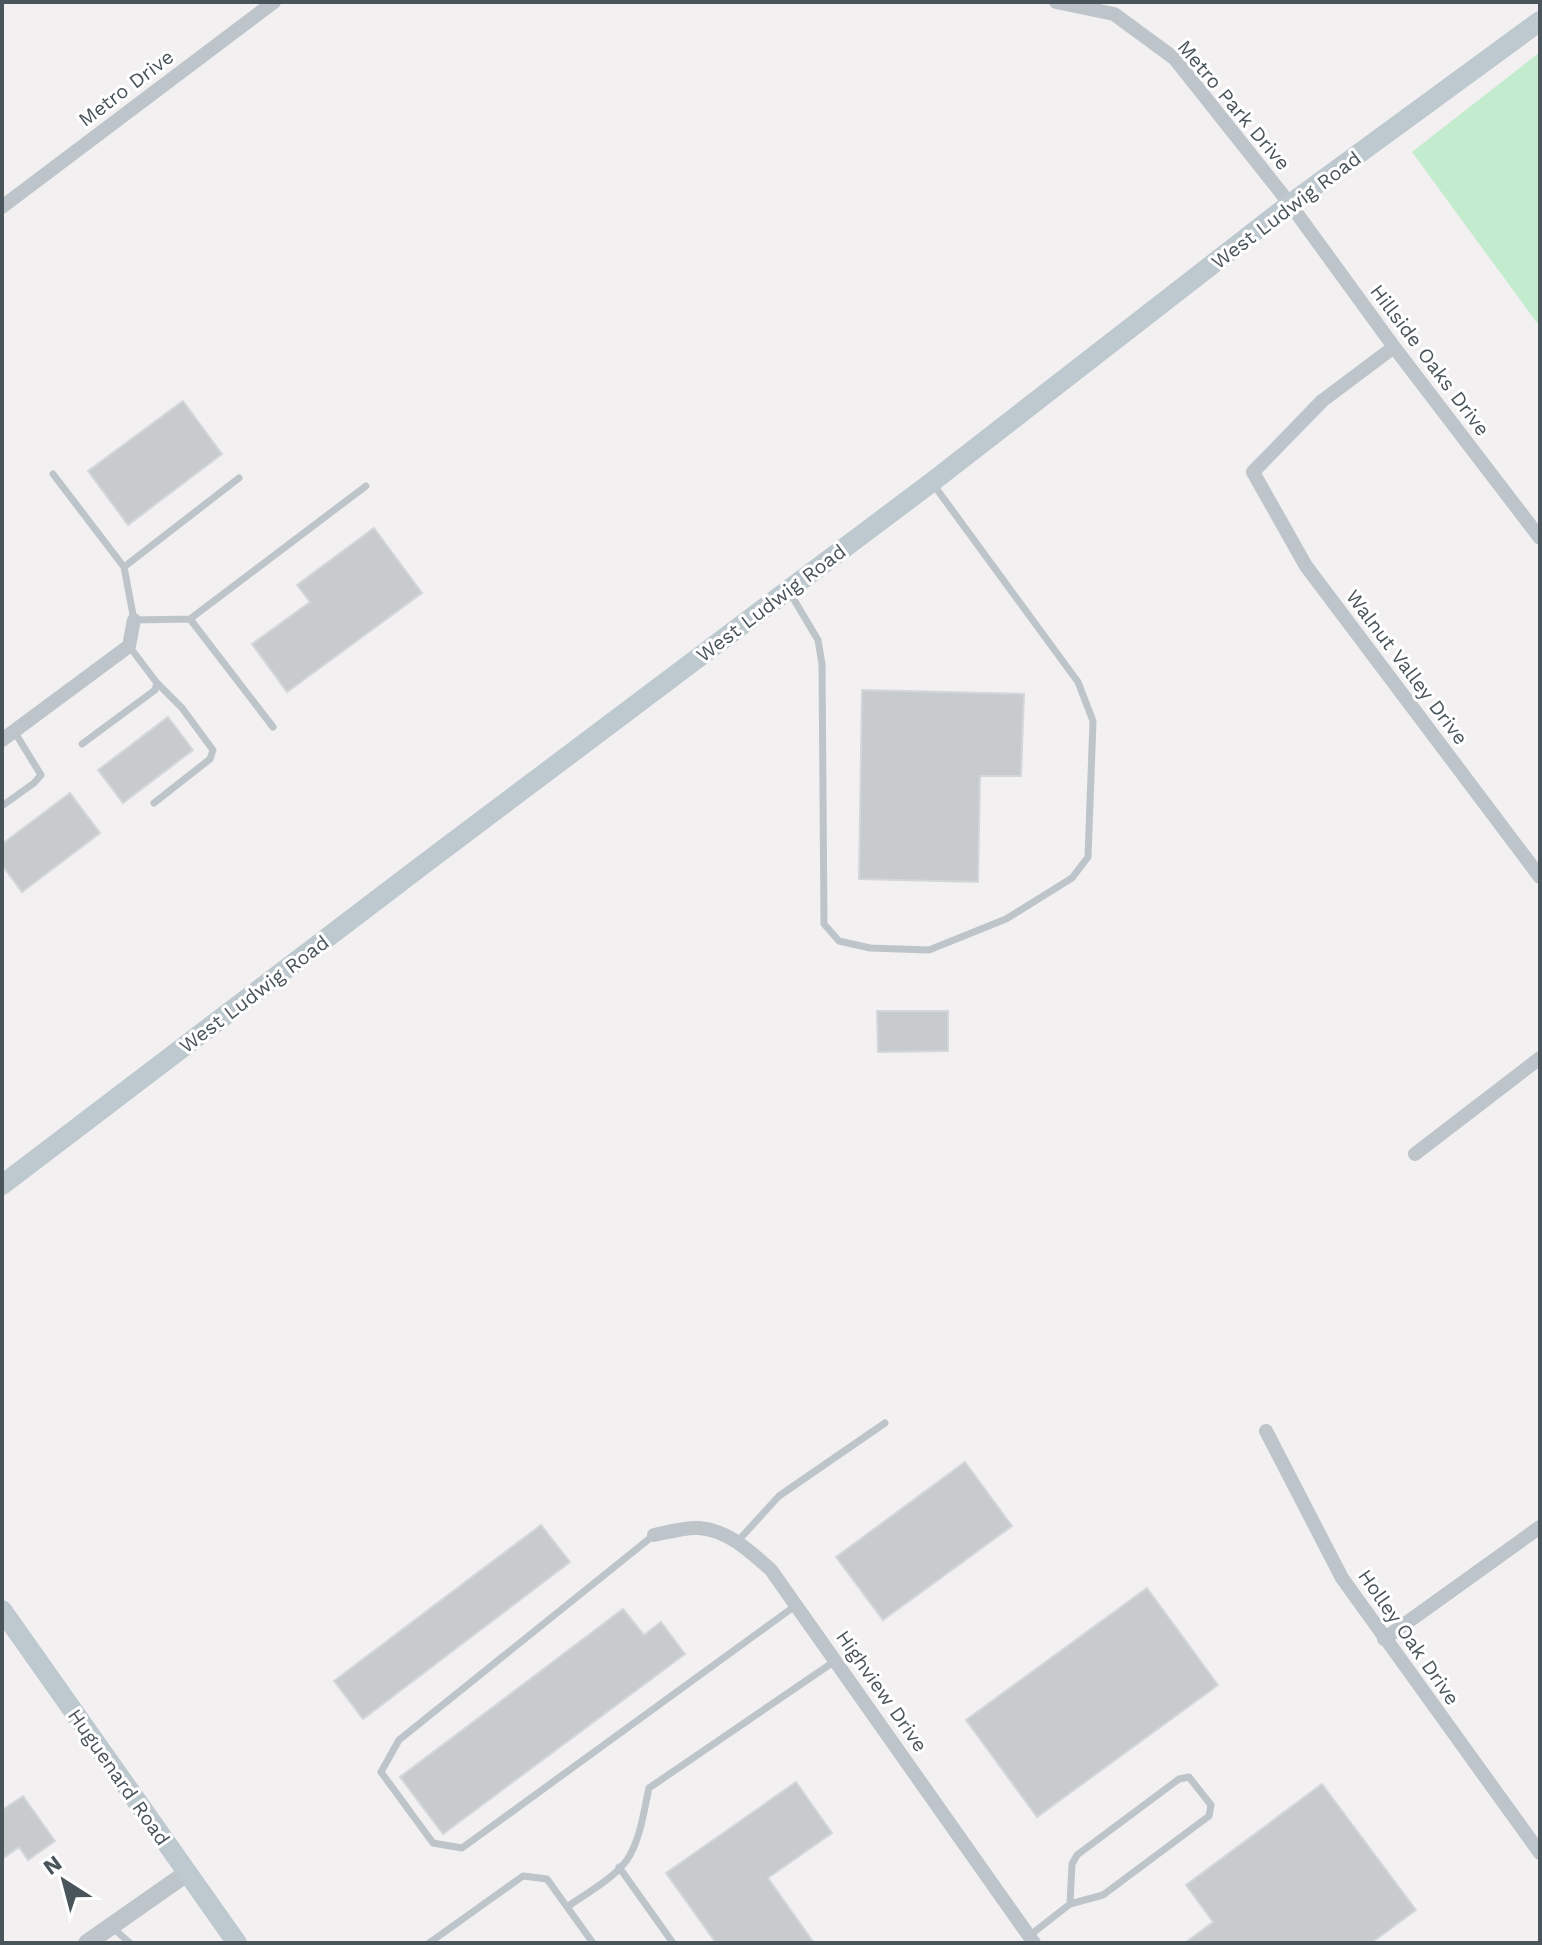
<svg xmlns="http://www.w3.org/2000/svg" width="1542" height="1945" viewBox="0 0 1542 1945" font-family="'Work Sans',sans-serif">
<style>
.green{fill:#c3ebcd}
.building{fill:#c7cbce;stroke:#d4d7da;stroke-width:2}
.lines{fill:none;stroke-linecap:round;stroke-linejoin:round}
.service{stroke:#bdc5cb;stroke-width:7}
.minor{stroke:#bdc5cb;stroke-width:14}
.tertiary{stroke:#bdc5cb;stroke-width:18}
.secondary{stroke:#bdc8cf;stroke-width:20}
.labels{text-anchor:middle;stroke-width:6;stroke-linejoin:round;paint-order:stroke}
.street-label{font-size:20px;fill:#49555b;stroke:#fff}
</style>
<rect width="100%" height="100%" fill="#f2f0f0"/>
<path class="green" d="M 1540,52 L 1540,327 L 1412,152 Z"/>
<path class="building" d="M 183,401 L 222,454 L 128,525 L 88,471 Z
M 374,528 L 422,593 L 287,692 L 252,644 L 310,602 L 297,585 Z
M 862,690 L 1024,694 L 1021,776 L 980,776 L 978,882 L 859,879 Z
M 168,717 L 193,750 L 123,803 L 98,770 Z
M 70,793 L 100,833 L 22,892 L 2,865 L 2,844 Z
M 877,1011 L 948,1011 L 948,1051 L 878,1052 Z
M 965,1462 L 1012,1526 L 883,1620 L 836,1557 Z
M 541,1525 L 570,1562 L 363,1719 L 334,1681 Z
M 1147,1588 L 1218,1685 L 1037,1817 L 966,1720 Z
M 623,1609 L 644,1635 L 661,1622 L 685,1654 L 443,1834 L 400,1777 Z
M 796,1782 L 832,1833 L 768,1878 L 814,1943 L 716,1943 L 666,1873 Z
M 1322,1784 L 1416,1910 L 1371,1943 L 1185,1943 L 1213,1922 L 1186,1885 Z
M 23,1796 L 55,1841 L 28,1860 L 19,1847 L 2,1859 L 2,1810 Z"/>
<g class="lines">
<path class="service" d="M 53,474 L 124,567 L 134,620 L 190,619 L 366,486
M 124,567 L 239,478
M 790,593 L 818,640 L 822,664 L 824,924 L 839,941 L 870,948 L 929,950 L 1006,919 L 1072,878 L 1088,857 L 1093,721 L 1078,682 L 933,484
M 190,619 L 273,727
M 82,744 L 155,690 L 157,683 L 129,646
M 154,803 L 210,759 L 213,750 L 182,708 L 157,683
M 2,806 L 34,783 L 41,775 L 14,731
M 654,1535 L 399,1740 L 381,1772 L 433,1843 L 462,1848 L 795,1606
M 737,1542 L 779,1496 L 885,1423
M 619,1867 L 673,1943
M 567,1907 C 585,1894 620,1875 630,1855 C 641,1835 644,1810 649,1788 L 835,1661
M 113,1928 L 130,1943
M 1029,1936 L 1070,1904 L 1072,1864 L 1077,1855 L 1179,1779 L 1189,1777 L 1211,1805 L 1209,1816 L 1103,1895 L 1070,1904
M 429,1943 L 523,1876 L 547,1879 L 593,1943"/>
<path class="minor" d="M 1056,2 L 1114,14 L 1174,58 L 1290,204 L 1394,347 L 1540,538
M 2,207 L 274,2
M 1394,347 L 1322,401 L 1253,472 L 1306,566 L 1540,877
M 2,740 L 129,646 L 134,620
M 1415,1154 L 1540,1058
M 1266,1431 L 1342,1578 L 1540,1853
M 654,1535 C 668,1532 686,1527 699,1528 C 728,1530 751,1552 771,1570 L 1034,1943
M 1384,1639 L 1540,1527"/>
<path class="tertiary" d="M 87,1943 L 187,1873"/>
<path class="secondary" d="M 2,1185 L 424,864 L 932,482 L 1290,204 L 1540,21
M 2,1610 L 237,1943"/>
</g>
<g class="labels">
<g class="street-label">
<text transform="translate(126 88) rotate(-37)" y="7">Metro Drive</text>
<text transform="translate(1234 105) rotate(50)" y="7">Metro Park Drive</text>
<text transform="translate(1286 210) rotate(-37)" y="7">West Ludwig Road</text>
<text transform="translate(1430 360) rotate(53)" y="7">Hillside Oaks Drive</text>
<text transform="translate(771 603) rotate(-37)" y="7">West Ludwig Road</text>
<text transform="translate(1407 667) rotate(53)" y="7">Walnut Valley Drive</text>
<text transform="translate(254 994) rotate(-37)" y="7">West Ludwig Road</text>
<text transform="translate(1409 1637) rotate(55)" y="7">Holley Oak Drive</text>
<text transform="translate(882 1691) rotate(55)" y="7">Highview Drive</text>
<text transform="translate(119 1777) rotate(55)" y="7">Huguenard Road</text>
</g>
</g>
<rect width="1542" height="1945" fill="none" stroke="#49555b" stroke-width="8"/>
<g transform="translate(64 1881) rotate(324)" stroke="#ffffff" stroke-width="6" paint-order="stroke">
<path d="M0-6L14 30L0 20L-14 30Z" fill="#49555b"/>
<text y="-12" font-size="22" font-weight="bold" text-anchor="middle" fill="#49555b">N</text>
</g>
</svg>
